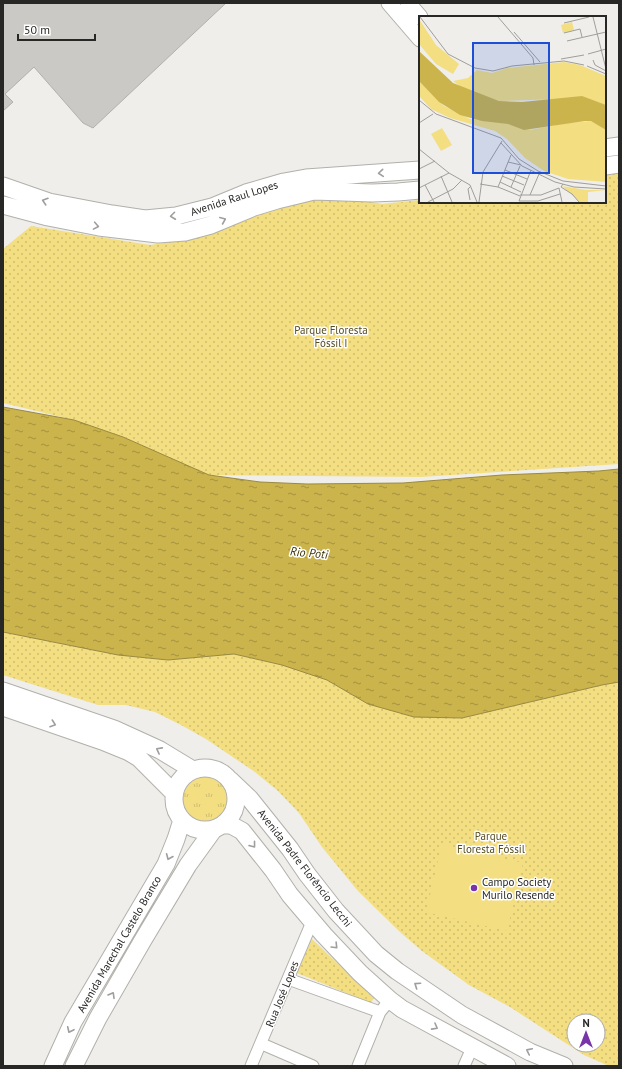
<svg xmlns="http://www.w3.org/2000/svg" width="622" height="1069" viewBox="0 0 622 1069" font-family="'PT Sans',sans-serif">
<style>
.grass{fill:url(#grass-tufts)}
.park{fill:url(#park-dots);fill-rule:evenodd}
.pitch{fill:#f3de82}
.water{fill:url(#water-ripples);stroke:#9a8a40}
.building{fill:#cac9c5;stroke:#b1b0ac}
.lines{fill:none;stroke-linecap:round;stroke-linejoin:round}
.street-casing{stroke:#b1b0ab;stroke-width:13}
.secondary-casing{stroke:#b1b0ab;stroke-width:17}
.primary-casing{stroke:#b1b0ab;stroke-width:19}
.street{stroke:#fff;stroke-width:11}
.secondary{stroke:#fff;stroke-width:15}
.primary{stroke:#fff;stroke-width:17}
.oneway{stroke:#9e9e9d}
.poi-dot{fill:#7735a9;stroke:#fff;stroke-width:1.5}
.labels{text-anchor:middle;stroke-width:3;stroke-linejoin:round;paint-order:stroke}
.street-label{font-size:11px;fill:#272725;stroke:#fff}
.park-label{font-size:11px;fill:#564c21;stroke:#fff}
.poi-label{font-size:11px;fill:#272725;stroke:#fff;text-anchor:start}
.water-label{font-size:12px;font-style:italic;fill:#3f3507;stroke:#fff}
.inset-road{fill:none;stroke:#9f9e9b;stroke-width:1}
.view{fill:#1d4ed8;fill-opacity:0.15;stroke:#1d4ed8;stroke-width:2}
.inset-edge{fill:none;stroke:#272725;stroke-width:2}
</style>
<defs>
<pattern id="grass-tufts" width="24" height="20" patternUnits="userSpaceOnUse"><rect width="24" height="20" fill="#f3de82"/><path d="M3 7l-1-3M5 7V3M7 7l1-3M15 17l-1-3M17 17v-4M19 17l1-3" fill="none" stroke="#d0be70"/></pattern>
<pattern id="park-dots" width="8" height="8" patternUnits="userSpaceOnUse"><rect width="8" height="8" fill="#f3de82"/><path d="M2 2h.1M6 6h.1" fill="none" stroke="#d0be70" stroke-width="1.8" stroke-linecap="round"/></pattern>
<pattern id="water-ripples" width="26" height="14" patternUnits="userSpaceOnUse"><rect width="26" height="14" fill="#cbb44c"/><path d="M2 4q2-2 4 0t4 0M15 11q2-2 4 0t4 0" fill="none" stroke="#a5923f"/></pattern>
</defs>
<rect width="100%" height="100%" fill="#efeeea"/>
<path class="grass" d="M180 799a25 25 0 1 1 50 0a25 25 0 1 1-50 0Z"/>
<path class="park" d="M 619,171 L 619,464 L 421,477 L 209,475 L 74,420 L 3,403 L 3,249 L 31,226 L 150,245 L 189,239 L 302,200 L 354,198 L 382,204 L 420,200 L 420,202 L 605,202 L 605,174 Z
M 3,632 L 118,655 L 168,660 L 234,654 L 282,665 L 327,680 L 368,704 L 462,718 L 602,685 L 619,682 L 619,1066 L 609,1066 L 584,1055 L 510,1007 L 469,985 L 422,951 L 400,932 L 358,891 L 322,847 L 299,813 L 278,791 L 255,772 L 206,739 L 181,725 L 155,712 L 126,705 L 98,705 L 3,675 ZM 574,1021 L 598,1021 L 598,1045 L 574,1045 Z
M 312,939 L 374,998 L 371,1003 L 297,973 Z"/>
<path class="pitch" d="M 442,844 L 523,863 L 507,931 L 426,912 Z"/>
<path class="water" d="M 3,407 L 74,420 L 123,437 L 209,475 L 260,482 L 307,484 L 403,483 L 502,475 L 599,471 L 619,469 L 619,682 L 602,685 L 462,718 L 414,717 L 368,704 L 327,680 L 282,665 L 234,654 L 168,660 L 118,655 L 3,632 Z"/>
<path class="building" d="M 3,3 L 226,3 L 93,128 L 83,123 L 34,67 L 5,94 L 13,102 L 3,111 Z"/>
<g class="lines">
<defs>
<path id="street" d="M 288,979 L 380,1012 L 390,1000
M 262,1044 L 313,1066
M 251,1066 L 312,922
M 358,1066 L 380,1012
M 464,1066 L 472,1048"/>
<path id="secondary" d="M 389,3 L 420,39
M 408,3 L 420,17"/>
<path id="primary" d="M 605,148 L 619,146
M 605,166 L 619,164
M 3,186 L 49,202 L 112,214 L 145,219 L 176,216 L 212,207 L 246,193 L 284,182 L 306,178 L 420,170
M 3,205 L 48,217 L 99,227 L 158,234 L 185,232 L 211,225 L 254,207 L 277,200 L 314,191 L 372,193 L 398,192 L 420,190
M 3,691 L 114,729 L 160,750 L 193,770
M 3,707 L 102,741 L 129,752 L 139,758 L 174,793
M174 799a31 31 0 1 1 62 0a31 31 0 1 1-62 0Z
M 230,780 L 250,799 L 290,849 L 307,874 L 336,911 L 376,954 L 397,971 L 462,1015 L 530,1052 L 564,1066
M 223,825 L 231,825 L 242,831 L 273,870 L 290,895 L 324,935 L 360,973 L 390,1000 L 402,1009 L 507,1066
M 53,1066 L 73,1022 L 166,864 L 176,839 L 182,820
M 74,1066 L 98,1018 L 143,940 L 188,865 L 214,829"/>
</defs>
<use href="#street" class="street-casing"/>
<use href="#secondary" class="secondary-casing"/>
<use href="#primary" class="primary-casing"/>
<use href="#street" class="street"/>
<use href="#secondary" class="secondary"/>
<use href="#primary" class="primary"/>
</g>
<defs><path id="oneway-chevron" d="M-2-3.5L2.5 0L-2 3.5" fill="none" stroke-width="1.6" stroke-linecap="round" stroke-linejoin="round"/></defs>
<g class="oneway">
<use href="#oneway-chevron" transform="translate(381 173) rotate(175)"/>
<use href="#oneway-chevron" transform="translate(45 201) rotate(-162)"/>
<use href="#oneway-chevron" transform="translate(173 216) rotate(173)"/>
<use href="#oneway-chevron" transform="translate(223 220) rotate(-23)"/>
<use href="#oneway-chevron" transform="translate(96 226) rotate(10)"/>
<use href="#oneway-chevron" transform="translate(53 724) rotate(19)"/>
<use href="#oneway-chevron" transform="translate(159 750) rotate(-152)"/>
<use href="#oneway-chevron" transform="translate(253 845) rotate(52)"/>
<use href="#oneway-chevron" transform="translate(169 857) rotate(113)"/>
<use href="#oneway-chevron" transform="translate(335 946) rotate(46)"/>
<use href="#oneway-chevron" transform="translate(417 985) rotate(-146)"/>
<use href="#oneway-chevron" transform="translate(112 995) rotate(-60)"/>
<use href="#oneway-chevron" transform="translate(435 1027) rotate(29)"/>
<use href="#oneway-chevron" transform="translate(70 1030) rotate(115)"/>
<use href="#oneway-chevron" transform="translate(529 1051) rotate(-154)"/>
</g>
<circle class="poi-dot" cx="474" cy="888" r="4"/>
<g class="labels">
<g class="street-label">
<text transform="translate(234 198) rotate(-18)" y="4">Avenida Raul Lopes</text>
<text transform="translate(305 868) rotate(52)" y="4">Avenida Padre Florêncio Lecchi</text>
<text transform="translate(119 944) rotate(-60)" y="4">Avenida Marechal Castelo Branco</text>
<text transform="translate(282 994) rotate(-68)" y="4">Rua José Lopes</text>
</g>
<g class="park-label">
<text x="331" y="334">Parque Floresta<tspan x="331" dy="13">Fóssil I</tspan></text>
<text x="491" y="840">Parque<tspan x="491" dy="13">Floresta Fóssil</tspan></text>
</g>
<g class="poi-label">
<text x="482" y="886">Campo Society<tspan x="482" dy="13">Murilo Resende</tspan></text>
</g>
<g class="water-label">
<text transform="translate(309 553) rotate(5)" y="4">Rio Poti</text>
</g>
</g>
<g transform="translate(419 16)">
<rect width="187" height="187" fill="#efeeea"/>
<path d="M 143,170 L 167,174 L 187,174 L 169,176 L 169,186 L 161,186 Z" fill="#f3de82"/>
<path d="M 153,6 L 155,14 L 144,17 L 142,9 Z" fill="#f3de82"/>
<path d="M 0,3 L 17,29 L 40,48 L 34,58 L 17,48 L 0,28 ZM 145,46 L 161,49 L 187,60 L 187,89 L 139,83 L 80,85 L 46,74 L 34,65 L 49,62 L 58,54 L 73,57 L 88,52 ZM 0,65 L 25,90 L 51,103 L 83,106 L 111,114 L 148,107 L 172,105 L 177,107 L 187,114 L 187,166 L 149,163 L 125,155 L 106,142 L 88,123 L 76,115 L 31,102 L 12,93 L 1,81 Z" fill="#f3de82"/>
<path d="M 23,112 L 33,129 L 22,135 L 12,118 ZM107 135a5 5 0 1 1 10 0a5 5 0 1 1-10 0Z" fill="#f3de82"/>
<path d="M 0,35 L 34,67 L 80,85 L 103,86 L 163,80 L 187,89 L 187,114 L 172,105 L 166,105 L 105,114 L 89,108 L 63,105 L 41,99 L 20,86 L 0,65 Z" fill="#cbb44c"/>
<path class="inset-road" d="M 1,1 L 29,38 L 56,52 L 74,55 L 93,50 L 145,45 L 165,49M 79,1 L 114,42 L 115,49M 174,1 L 187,53M 145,7 L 170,1M 95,16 L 121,46M 145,17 L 161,13 L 163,21M 148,25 L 187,16M 169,38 L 187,33M 142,43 L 165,39M 174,44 L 176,49 L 187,55M 168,50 L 187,58M 0,84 L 17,98 L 82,122M 0,107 L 14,98M 82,122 L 100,143 L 119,155 L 144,165 L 187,170M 82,127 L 103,150 L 136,166 L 155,171 L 187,173M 0,133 L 30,157M 89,146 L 102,149M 0,153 L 16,145M 86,154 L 108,163M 112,154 L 100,185 L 119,185 L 141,178M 22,160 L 33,186M 83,160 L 105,169M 81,166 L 102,176M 61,168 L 79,171 L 101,180M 144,168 L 142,171 L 153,178 L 160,186M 6,169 L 15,186M 79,171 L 92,139M 92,171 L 101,150M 0,172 L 30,157 L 51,169 L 58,186M 101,179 L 122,179 L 140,172 L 143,186M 111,179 L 120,158M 51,184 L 49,173 L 52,170M 9,186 L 34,173 L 43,164M 60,186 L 64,156 L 83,125"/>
<path class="view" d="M 54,27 L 130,27 L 130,157 L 54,157 Z"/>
<rect width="187" height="187" class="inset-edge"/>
</g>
<rect width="622" height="1069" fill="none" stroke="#272725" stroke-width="8"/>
<g transform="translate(586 1033)"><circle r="19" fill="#ffffff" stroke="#a9a9a8"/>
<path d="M0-3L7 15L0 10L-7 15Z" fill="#7735a9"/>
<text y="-6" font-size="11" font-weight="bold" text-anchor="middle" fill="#272725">N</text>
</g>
<path d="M18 34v6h77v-6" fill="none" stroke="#272725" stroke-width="2"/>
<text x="24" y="34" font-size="12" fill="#272725" stroke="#ffffff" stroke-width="3" paint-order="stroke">50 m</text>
</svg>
